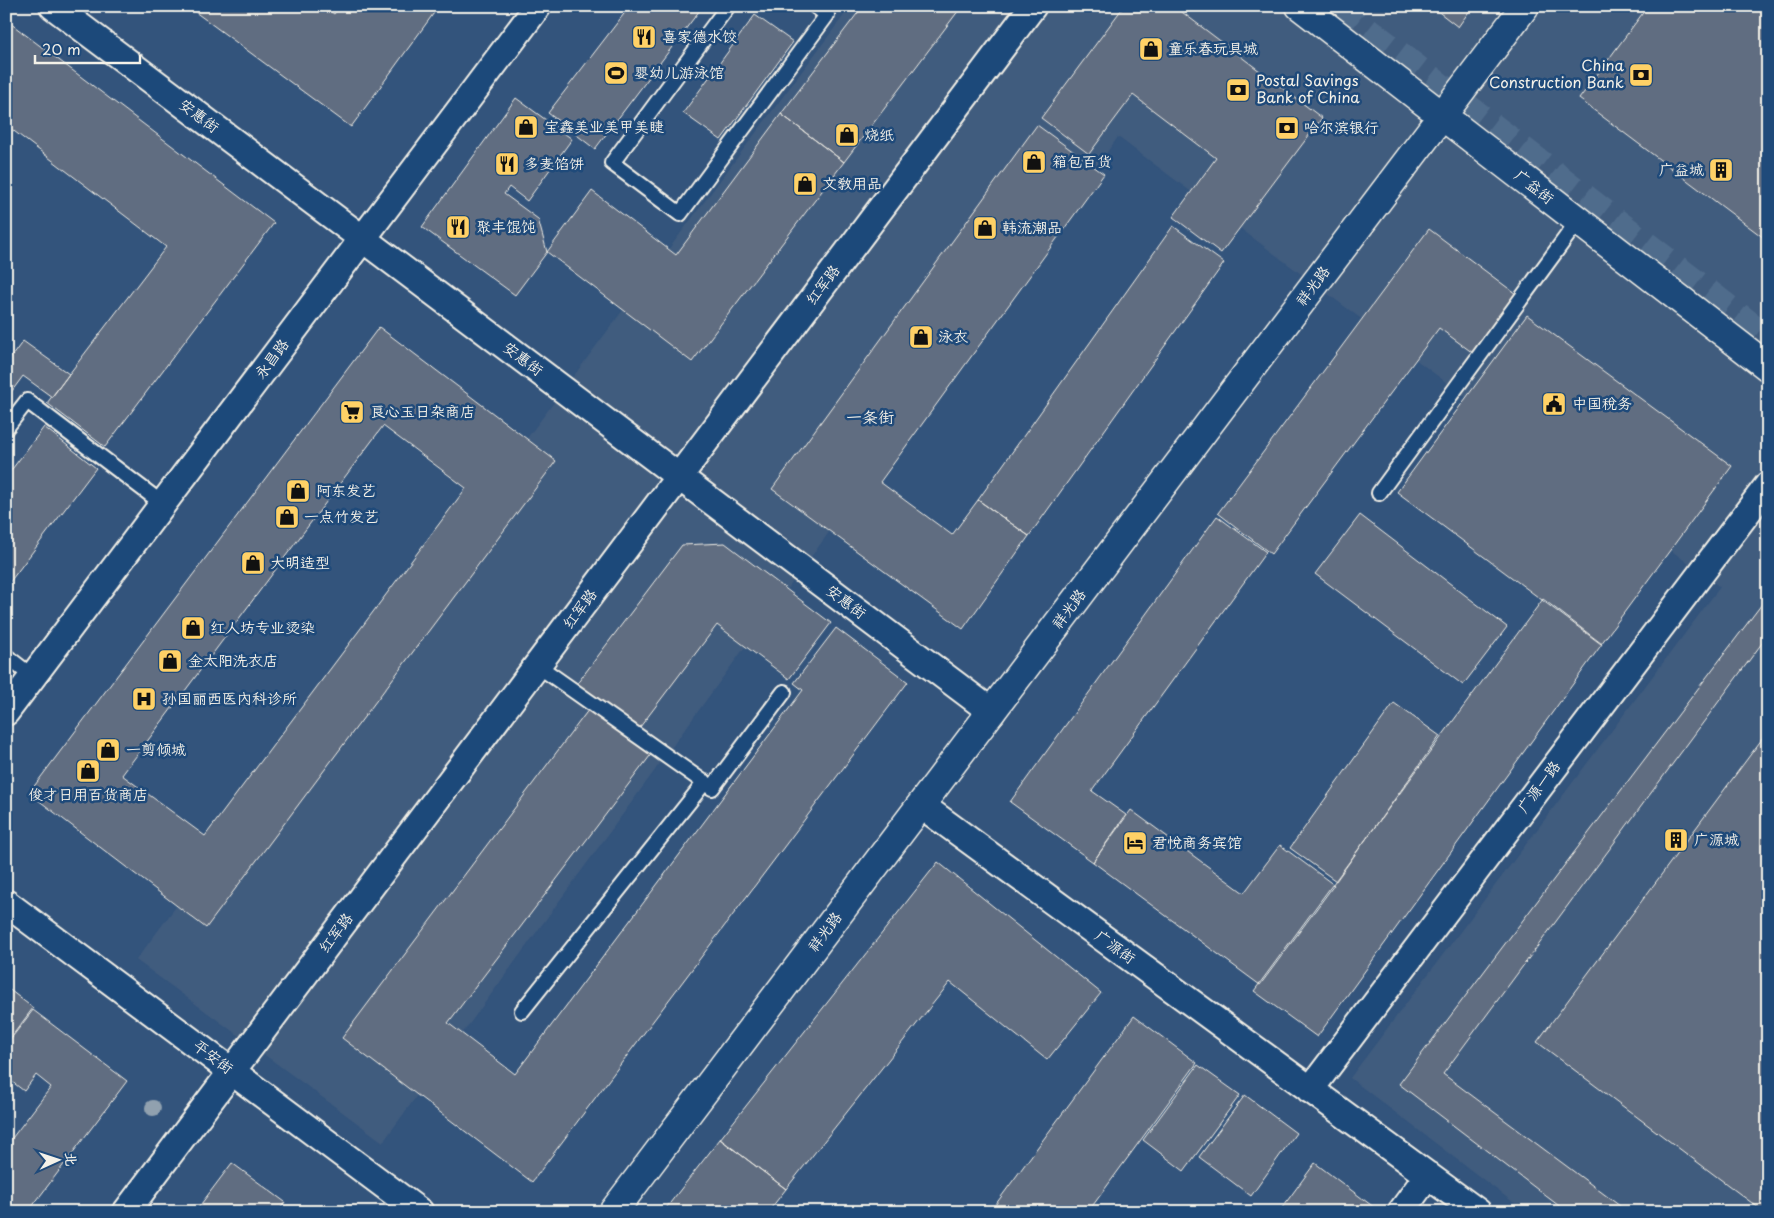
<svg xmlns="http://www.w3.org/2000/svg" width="1774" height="1218" viewBox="0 0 1774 1218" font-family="'Playpen Sans','LXGW WenKai TC',sans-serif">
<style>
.built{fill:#415c7e}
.building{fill:#616d81;stroke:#f4f1e8;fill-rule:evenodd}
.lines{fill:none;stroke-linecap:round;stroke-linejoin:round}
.street-tunnel{stroke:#506c8c;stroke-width:26;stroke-dasharray:26 13;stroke-linecap:butt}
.lane-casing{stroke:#f4f1e8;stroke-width:18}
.street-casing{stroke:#f4f1e8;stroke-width:30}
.secondary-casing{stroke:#f4f1e8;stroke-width:31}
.lane{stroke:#1f4a7a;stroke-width:14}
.street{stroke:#1f4a7a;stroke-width:26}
.secondary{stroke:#1f4a7a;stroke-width:28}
.tree{fill:#91a1af}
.labels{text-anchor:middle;stroke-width:5;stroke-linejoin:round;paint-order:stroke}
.poi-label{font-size:15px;fill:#f4f1e8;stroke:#1f4a7a;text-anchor:start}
.street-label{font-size:15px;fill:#f4f1e8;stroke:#1f4a7a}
.neighbourhood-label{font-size:16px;fill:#f4f1e8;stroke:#1f4a7a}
</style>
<rect width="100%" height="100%" fill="#33547c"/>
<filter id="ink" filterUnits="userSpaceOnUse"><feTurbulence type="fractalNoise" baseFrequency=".02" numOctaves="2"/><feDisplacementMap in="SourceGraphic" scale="10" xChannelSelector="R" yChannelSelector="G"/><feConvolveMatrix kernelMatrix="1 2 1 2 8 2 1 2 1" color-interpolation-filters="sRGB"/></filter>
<g filter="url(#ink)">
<path class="built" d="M 851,6 L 1768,6 L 1768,1212 L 1526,1212 L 1350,1078 L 1720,587 L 1118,137 L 383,1142 L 136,960 Z"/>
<path class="building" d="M 187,6 L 324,6 L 334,14 L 340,6 L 439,6 L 351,127 Z
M 630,6 L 703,6 L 595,149 L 548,113 Z
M 863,6 L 962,6 L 844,162 L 781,114 Z
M 1124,6 L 1174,6 L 1322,118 L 1221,253 L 1173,217 L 1216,158 L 1133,95 L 1089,154 L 1041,118 Z
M 1431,6 L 1473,6 L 1458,27 Z
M 1648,6 L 1768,6 L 1768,241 L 1579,99 Z
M 755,15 L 793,42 L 721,140 L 683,113 Z
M 6,20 L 274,223 L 105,447 L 47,403 L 166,247 L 6,125 Z
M 516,98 L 572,139 L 527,201 L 509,187 L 504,194 L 538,219 L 547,252 L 515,295 L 422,227 Z
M 781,114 L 844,162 L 692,362 L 547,252 L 592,191 L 676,255 Z
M 1037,125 L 1104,174 L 880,482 L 952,535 L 978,500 L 1029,536 L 963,629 L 772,489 Z
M 1173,226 L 1224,263 L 1029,536 L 978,500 Z
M 1429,229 L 1516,294 L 1473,353 L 1439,328 L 1271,554 L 1218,513 Z
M 1527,315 L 1732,466 L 1601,644 L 1397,492 Z
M 379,327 L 556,461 L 206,928 L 29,793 ZM 383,426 L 466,488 L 205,836 L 122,775 Z
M 23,341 L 69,374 L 52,397 L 23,376 L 6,399 L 6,364 Z
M 44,427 L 96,468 L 6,587 L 6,477 Z
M 1360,515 L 1507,627 L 1463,685 L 1315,574 Z
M 1217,516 L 1266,552 L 1092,791 L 1126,815 L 1093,862 L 1010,802 Z
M 725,543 L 831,623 L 789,679 L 717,625 L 637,731 L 576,685 L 682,545 Z
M 1768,596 L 1768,1212 L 1567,1212 L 1399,1084 Z
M 1543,599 L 1602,644 L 1317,1037 L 1254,991 Z
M 836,628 L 908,682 L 532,1182 L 342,1038 L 592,705 L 653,752 L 448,1023 L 515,1074 L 803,690 L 794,683 Z
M 1768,635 L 1768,731 L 1537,1042 L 1764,1212 L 1628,1212 L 1443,1074 Z
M 1394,703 L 1440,736 L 1336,881 L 1290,848 Z
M 1131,810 L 1244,893 L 1280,845 L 1334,885 L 1260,985 L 1093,862 Z
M 938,862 L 1101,993 L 1047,1060 L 950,982 L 786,1189 L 720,1139 Z
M 6,987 L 33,1008 L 6,1044 Z
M 33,1010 L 127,1081 L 28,1212 L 6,1212 L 6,1146 L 51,1087 L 36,1075 L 24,1091 L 6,1077 L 6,1045 Z
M 1134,1016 L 1197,1063 L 1088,1212 L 990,1212 Z
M 1198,1065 L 1240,1095 L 1184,1171 L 1143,1140 Z
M 1245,1095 L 1296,1133 L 1251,1196 L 1199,1157 Z
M 720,1139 L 786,1189 L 768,1212 L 663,1212 Z
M 232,1163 L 285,1202 L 278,1212 L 195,1212 Z
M 1315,1163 L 1375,1208 L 1372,1212 L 1279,1212 Z"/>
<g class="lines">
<path class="street-tunnel" d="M 1337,6 L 1768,338"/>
<defs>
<path id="lane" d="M 728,6 L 612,163 L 680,214 L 827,15 L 815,6
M 6,428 L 27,401 L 163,504
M 1379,493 L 1578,221
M 6,656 L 33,677
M 537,665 L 712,788 L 784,692
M 522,1011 L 705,782"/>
<path id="street" d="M 53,6 L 992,712
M 6,712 L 538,6
M 921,805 L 1478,1212
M 6,903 L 420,1212
M 1310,1090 L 1768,485
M 126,1212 L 1033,6
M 1401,1212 L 1428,1175"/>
<path id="secondary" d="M 1300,6 L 1768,367
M 613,1212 L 1525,6"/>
</defs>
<use href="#lane" class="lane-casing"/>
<use href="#street" class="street-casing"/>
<use href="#secondary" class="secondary-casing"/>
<use href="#lane" class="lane"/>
<use href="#street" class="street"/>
<use href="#secondary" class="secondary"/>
</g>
<circle class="tree" cx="153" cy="1108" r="8"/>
</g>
<defs>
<symbol id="restaurant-square" viewBox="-11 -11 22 22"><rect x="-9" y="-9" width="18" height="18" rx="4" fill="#ffd166" stroke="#1f4a7a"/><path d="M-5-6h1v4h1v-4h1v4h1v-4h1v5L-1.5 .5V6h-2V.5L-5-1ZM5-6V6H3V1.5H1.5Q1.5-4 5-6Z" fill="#111"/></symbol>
<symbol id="shop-square" viewBox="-11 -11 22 22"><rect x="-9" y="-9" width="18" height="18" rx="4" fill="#ffd166" stroke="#1f4a7a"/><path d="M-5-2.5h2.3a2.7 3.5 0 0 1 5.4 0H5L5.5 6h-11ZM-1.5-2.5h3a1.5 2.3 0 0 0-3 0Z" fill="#111"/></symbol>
<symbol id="stadium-square" viewBox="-11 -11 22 22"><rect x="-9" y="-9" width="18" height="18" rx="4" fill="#ffd166" stroke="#1f4a7a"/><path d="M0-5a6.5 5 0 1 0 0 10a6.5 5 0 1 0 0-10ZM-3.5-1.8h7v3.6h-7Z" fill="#111"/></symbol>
<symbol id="bank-square" viewBox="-11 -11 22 22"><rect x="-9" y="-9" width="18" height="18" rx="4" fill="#ffd166" stroke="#1f4a7a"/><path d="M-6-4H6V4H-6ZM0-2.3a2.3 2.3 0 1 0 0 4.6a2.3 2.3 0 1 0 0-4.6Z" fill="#111"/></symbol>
<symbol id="building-square" viewBox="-11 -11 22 22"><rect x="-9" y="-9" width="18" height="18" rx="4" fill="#ffd166" stroke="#1f4a7a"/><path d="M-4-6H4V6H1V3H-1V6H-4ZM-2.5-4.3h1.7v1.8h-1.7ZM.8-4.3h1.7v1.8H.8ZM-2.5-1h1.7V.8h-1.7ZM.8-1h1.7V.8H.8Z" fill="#111"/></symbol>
<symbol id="civic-square" viewBox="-11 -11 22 22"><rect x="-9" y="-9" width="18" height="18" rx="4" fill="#ffd166" stroke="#1f4a7a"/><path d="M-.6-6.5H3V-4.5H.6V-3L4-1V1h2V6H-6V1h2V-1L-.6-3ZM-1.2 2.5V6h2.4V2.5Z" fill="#111"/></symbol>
<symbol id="supermarket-square" viewBox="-11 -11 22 22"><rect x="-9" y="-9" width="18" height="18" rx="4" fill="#ffd166" stroke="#1f4a7a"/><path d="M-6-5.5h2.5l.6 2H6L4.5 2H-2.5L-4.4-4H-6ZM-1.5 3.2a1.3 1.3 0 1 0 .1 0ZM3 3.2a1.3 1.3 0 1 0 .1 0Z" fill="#111"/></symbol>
<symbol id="hospital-square" viewBox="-11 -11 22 22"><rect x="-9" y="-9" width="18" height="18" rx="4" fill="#ffd166" stroke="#1f4a7a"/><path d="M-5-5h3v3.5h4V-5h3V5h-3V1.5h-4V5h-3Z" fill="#111"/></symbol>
<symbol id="hotel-square" viewBox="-11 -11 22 22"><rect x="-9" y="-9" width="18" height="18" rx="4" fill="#ffd166" stroke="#1f4a7a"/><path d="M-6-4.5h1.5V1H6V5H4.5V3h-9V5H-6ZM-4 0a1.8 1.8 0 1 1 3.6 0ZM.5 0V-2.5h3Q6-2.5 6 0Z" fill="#111"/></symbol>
</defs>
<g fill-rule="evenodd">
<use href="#restaurant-square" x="630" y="23" width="28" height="28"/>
<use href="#shop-square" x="1137" y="35" width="28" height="28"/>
<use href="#stadium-square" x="602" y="59" width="28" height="28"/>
<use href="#bank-square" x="1627" y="61" width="28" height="28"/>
<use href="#bank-square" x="1224" y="76" width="28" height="28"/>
<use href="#shop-square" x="512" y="113" width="28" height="28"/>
<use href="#bank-square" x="1273" y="114" width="28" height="28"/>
<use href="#shop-square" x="833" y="121" width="28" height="28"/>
<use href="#shop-square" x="1020" y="148" width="28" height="28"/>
<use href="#restaurant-square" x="493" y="150" width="28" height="28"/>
<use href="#building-square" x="1707" y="156" width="28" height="28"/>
<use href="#shop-square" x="791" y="170" width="28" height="28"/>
<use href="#restaurant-square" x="444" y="213" width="28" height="28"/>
<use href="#shop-square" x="971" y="214" width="28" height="28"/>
<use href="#shop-square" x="907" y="323" width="28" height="28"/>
<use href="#civic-square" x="1540" y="390" width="28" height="28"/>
<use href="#supermarket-square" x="338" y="398" width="28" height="28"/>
<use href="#shop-square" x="284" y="477" width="28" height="28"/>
<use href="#shop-square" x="273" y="503" width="28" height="28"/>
<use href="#shop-square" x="239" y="549" width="28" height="28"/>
<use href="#shop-square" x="179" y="614" width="28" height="28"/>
<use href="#shop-square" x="156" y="647" width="28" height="28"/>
<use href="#hospital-square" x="130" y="685" width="28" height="28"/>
<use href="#shop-square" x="94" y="736" width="28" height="28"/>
<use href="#shop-square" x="74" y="757" width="28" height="28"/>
<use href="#building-square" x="1662" y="826" width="28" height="28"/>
<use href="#hotel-square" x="1121" y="829" width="28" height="28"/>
</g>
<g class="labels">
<g class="poi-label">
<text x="662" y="42">喜家德水饺</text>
<text x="1168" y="54">童乐春玩具城</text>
<text x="1624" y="71" text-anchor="end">China<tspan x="1624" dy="17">Construction Bank</tspan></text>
<text x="634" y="78">婴幼儿游泳馆</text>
<text x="1256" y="86">Postal Savings<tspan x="1256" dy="17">Bank of China</tspan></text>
<text x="544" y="132">宝鑫美业美甲美睫</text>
<text x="1304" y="133">哈尔滨银行</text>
<text x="864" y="140">烧纸</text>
<text x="1052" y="167">箱包百货</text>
<text x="524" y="169">多麦馅饼</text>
<text x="1704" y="175" text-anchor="end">广益城</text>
<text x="822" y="189">文教用品</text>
<text x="476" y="232">聚丰馄饨</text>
<text x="1002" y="233">韩流潮品</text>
<text x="938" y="342">泳衣</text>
<text x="1572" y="409">中国税务</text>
<text x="370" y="417">良心玉日杂商店</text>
<text x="316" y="496">阿东发艺</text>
<text x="304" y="522">一点竹发艺</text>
<text x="270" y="568">大明造型</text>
<text x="210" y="633">红人坊专业烫染</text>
<text x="188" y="666">金太阳洗衣店</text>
<text x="162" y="704">孙国丽西医内科诊所</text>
<text x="126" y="755">一剪倾城</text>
<text x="88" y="800" text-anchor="middle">俊才日用百货商店</text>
<text x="1694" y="845">广源城</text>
<text x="1152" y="848">君悦商务宾馆</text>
</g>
<g class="street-label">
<text transform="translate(199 116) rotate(37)" y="5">安惠街</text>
<text transform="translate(1534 187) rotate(38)" y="5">广益街</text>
<text transform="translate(823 285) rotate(-53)" y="5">红军路</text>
<text transform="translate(1313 286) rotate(-53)" y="5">祥光路</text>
<text transform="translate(272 359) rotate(-53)" y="5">永昌路</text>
<text transform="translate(523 359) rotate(37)" y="5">安惠街</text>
<text transform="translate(846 602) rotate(37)" y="5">安惠街</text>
<text transform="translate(580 609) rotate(-53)" y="5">红军路</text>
<text transform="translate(1069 609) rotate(-53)" y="5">祥光路</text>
<text transform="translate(1539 787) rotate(-53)" y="5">广源一路</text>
<text transform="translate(825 932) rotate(-53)" y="5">祥光路</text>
<text transform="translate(336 933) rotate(-53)" y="5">红军路</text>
<text transform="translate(1115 947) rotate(36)" y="5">广源街</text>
<text transform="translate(213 1057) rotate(37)" y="5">平安街</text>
</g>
<g class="neighbourhood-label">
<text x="870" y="423">一条街</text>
</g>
</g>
<rect width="1774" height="1218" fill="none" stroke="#1f4a7a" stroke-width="25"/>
<rect x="12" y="12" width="1749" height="1193" fill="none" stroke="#f4f1e8" stroke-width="2" filter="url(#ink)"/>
<g transform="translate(58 1160) rotate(87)" stroke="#1f4a7a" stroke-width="4" paint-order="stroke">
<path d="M0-4L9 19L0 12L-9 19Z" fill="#f4f1e8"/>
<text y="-8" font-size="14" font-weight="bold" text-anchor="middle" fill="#f4f1e8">北</text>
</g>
<path d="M35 55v8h105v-8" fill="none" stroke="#f4f1e8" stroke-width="2.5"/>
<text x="42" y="55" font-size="15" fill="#f4f1e8" stroke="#1f4a7a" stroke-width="4" paint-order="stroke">20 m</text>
</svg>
